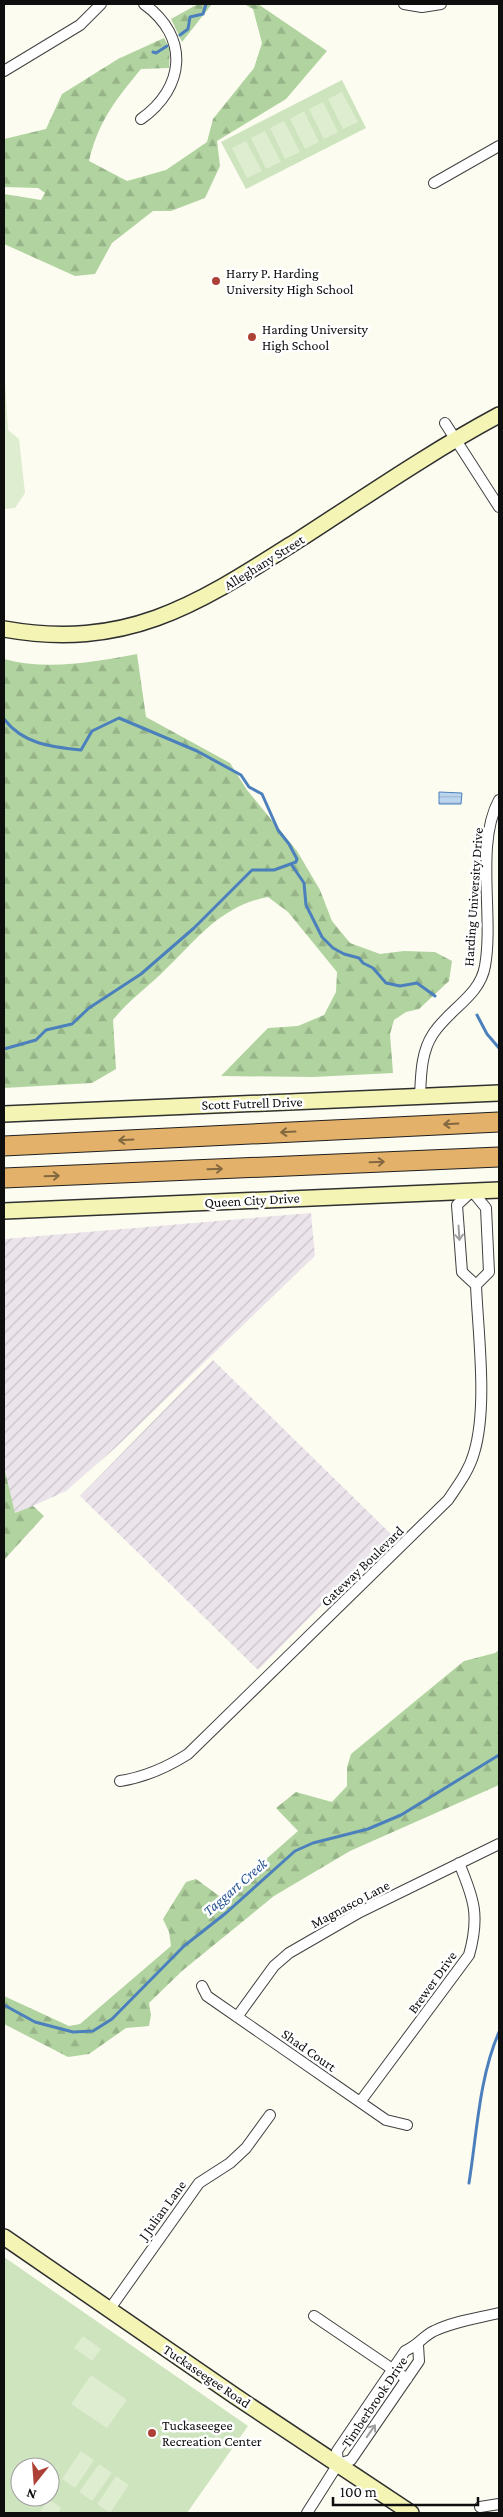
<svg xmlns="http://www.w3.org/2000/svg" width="503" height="2517" viewBox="0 0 503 2517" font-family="'Crimson Pro',serif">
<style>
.industrial{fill:url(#industrial-furrows)}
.forest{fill:url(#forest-firs)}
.park{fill:#cde4be;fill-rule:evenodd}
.pitch{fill:#deeccf}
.water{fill:url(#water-rules);stroke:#4b80bd}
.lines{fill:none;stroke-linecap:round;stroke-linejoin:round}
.stream{stroke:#4b80bd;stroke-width:3}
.street-casing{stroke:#414141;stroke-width:12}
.secondary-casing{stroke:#303030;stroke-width:18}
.highway-casing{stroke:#1f1f1f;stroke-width:21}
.street{stroke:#fff;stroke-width:10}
.secondary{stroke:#f4f5b4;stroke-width:15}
.highway{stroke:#e3b169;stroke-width:19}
.oneway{stroke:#836840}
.oneway2{stroke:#9f9f9f}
.poi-dot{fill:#ae4136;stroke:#fff;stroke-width:2}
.labels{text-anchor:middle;stroke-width:5;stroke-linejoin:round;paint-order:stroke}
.poi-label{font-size:14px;fill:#0e0e0e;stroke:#fff;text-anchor:start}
.street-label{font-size:14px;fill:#0e0e0e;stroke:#fff}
.water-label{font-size:15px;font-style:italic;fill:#265491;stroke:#fff}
</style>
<defs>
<pattern id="industrial-furrows" width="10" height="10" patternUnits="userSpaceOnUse" patternTransform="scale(1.25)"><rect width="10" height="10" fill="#ece4eb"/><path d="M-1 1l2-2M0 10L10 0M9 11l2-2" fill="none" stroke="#c9c2c8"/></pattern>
<pattern id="forest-firs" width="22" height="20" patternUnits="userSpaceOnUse" patternTransform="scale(1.25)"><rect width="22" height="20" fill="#b0d39f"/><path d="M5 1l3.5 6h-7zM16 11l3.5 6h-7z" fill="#96b488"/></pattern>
<pattern id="water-rules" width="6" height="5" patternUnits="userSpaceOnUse" patternTransform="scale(1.25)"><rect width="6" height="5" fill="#bbd5ef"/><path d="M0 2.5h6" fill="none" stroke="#a0b6cc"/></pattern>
</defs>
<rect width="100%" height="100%" fill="#fdfcf1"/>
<path class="industrial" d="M 311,1213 L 315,1256 L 114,1449 L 66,1491 L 15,1514 L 4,1467 L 4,1239 Z
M 213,1360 L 391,1534 L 258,1670 L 80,1496 Z"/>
<path class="forest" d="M 198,4 L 212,4 L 182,42 L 171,19 Z
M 244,4 L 258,4 L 327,51 L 286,99 L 217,141 L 220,166 L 205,198 L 171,211 L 153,211 L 112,243 L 95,274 L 75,276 L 4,244 L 4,194 L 41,200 L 45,193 L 38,188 L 4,187 L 4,139 L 46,129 L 62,94 L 118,59 L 164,38 L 170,49 L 169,68 L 141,69 C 115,101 99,120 89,161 L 127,181 L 166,170 L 207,142 L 213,119 L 254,68 L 262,43 L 253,9 Z
M 137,654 L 146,717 L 230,763 L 247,790 L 297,851 L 320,890 L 332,921 L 350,943 L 380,954 L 404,951 L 435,952 L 452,961 L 449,981 L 419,1009 L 406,1012 L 394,1020 L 390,1034 L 393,1073 L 313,1077 L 221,1076 L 268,1028 L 298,1026 L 324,1015 L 336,992 L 337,972 L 288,912 L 268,897 C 219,906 195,942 161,974 C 144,990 127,1002 113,1020 L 116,1069 L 92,1083 L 4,1088 L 4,659 C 48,671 93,662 137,654 Z
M 4,1467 L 15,1513 L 33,1506 L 44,1516 L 4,1560 Z
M 499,1650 L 499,1785 L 350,1851 L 274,1896 L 182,1971 L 149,2003 L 151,2015 L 149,2026 L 126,2028 L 89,2054 L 68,2057 L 4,2024 L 4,1996 L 69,2026 L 80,2024 L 171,1946 L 169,1932 L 163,1919 L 186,1882 L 196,1879 L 222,1898 L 298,1831 L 276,1808 L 296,1792 L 332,1802 L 347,1786 L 347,1767 L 351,1754 L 464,1661 L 495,1653 Z"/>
<path class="park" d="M 342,80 L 366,128 L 246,189 L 221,142 Z
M 4,2257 L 248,2426 L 187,2513 L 4,2513 ZM 20,2467 L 50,2467 L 50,2497 L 20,2497 Z"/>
<path class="pitch" d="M 342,92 L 358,122 L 343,129 L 328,99 Z
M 323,102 L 338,132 L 324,139 L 309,109 Z
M 304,111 L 319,142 L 305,149 L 290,119 Z
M 284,121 L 300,152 L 285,159 L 270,128 Z
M 265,131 L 281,162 L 266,169 L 251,138 Z
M 246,141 L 262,171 L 247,178 L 232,148 Z
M 4,366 L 8,430 L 19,439 L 25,493 L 15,508 L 4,509 Z
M 83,2336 L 101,2349 L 92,2361 L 74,2348 Z
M 91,2375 L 127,2400 L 107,2428 L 71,2404 Z
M 81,2451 L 94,2460 L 75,2488 L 62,2479 Z
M 99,2464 L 112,2473 L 92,2501 L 79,2492 Z
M 116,2476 L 129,2485 L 110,2513 L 97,2504 Z
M 49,2499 L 61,2508 L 58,2513 L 39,2513 Z"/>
<path class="water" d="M 439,792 L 462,793 L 461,804 L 439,804 Z"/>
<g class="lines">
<path class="stream" d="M 180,35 L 188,29 L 190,17 L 203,14 L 206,4
M 153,52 L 156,53 L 167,46
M 4,719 C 23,744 51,747 81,750 L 92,731 L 119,718 L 197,751 L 241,775 L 249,787 L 262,794 L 278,830 L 289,844 L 297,859 L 296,862 L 274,870 L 252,870 L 194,928 L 141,974 L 89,1008 L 72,1024 L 46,1030 L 36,1040 L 4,1049
M 291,864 L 304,883 L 306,905 L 322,937 L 333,948 L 344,954 L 359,958 L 363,963 L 373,968 L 386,983 L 400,986 L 417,983 L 435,996
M 477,1015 L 487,1034 L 499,1048
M 4,2005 L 35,2022 L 73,2032 L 93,2031 L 112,2019 L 184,1946 L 226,1913 L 295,1851 L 313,1843 L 368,1829 L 401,1815 L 499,1755
M 469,2183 C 477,2133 479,2078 499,2032"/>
<defs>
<path id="street" d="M 404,4 L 422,7 L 441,4
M 4,71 L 80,25 L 101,4
M 141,119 C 185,88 190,37 144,4
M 434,183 L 499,146
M 445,423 L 499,507
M 420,1096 C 421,1075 421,1052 433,1034 C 449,1009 480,996 485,966 C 494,916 475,844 499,800
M 120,1781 C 146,1777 166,1768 188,1754 L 448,1500 C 458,1485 469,1471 474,1453 C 488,1407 478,1334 476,1285 L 462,1272 L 457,1205 L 472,1191 L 486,1208 L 489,1272 L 476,1285
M 202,1986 L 207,1996 L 386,2120 L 407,2125
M 237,2017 L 274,1966 L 289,1953 L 360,1912 L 499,1844
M 360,2102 L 469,1955 C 480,1916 474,1899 459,1863
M 109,2310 L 199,2183 L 230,2163 L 246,2148 L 270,2115
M 314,2316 L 407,2379
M 338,2464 L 351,2460 L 419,2361 L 418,2345
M 480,2507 L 499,2504
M 307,2513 L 338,2464 L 337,2451 L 405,2351 C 419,2345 423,2336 434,2331 C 454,2321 478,2318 499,2313"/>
<path id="secondary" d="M 4,629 C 129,651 199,603 300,539 C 365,497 430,452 499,415
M 4,1114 L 499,1093
M 4,1211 L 499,1190
M 4,2237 L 235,2396 L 411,2513"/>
<path id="highway" d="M 4,1146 L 499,1122
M 4,1178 L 499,1157"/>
</defs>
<use href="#street" class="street-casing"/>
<use href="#secondary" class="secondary-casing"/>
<use href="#highway" class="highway-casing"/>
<use href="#street" class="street"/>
<use href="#secondary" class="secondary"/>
<use href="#highway" class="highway"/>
</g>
<defs><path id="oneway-shaft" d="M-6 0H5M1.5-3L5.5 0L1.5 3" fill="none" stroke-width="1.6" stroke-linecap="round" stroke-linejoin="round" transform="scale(1.25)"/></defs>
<g class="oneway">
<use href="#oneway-shaft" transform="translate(451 1124) rotate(177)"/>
<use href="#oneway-shaft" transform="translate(288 1132) rotate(177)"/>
<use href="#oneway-shaft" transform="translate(126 1140) rotate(177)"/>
<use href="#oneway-shaft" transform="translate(377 1162) rotate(-2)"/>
<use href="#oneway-shaft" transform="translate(215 1169) rotate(-2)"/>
<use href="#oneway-shaft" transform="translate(52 1176) rotate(-2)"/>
</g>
<g class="oneway2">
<use href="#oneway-shaft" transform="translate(459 1233) rotate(86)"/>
<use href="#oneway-shaft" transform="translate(371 2431) rotate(-55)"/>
</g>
<g class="poi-dot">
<circle cx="216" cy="281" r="5"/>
<circle cx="252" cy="337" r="5"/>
<circle cx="152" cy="2433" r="5"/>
</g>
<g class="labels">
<g class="poi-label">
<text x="226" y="278">Harry P. Harding<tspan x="226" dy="16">University High School</tspan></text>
<text x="262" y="334">Harding University<tspan x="262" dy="16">High School</tspan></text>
<text x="162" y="2430">Tuckaseegee<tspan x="162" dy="16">Recreation Center</tspan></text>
</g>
<g class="street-label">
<text transform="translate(264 562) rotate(-32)" y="5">Alleghany Street</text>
<text transform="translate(473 897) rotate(-86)" y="5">Harding University Drive</text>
<text transform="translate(252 1103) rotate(-2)" y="5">Scott Futrell Drive</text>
<text transform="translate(252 1200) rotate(-3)" y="5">Queen City Drive</text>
<text transform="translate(362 1566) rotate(-44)" y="5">Gateway Boulevard</text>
<text transform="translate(350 1904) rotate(-28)" y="5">Magnasco Lane</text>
<text transform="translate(432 1982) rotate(-54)" y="5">Brewer Drive</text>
<text transform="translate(309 2050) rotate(35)" y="5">Shad Court</text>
<text transform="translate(162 2210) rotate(-54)" y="5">J Julian Lane</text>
<text transform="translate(207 2376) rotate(34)" y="5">Tuckaseegee Road</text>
<text transform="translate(374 2402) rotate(-56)" y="5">Timberbrook Drive</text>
</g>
<g class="water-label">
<text transform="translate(235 1887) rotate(-41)" y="5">Taggart Creek</text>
</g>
</g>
<rect width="503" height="2517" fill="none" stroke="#0e0e0e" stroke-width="10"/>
<g transform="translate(35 2482) rotate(197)"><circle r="24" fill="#ffffff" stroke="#9f9f9f"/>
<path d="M0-4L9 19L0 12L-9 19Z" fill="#ae4136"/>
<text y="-8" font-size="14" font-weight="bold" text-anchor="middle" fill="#0e0e0e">N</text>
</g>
<path d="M333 2497v8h145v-8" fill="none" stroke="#0e0e0e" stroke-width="2.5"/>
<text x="340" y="2497" font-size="15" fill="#0e0e0e" stroke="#ffffff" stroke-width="4" paint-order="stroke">100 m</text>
</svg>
